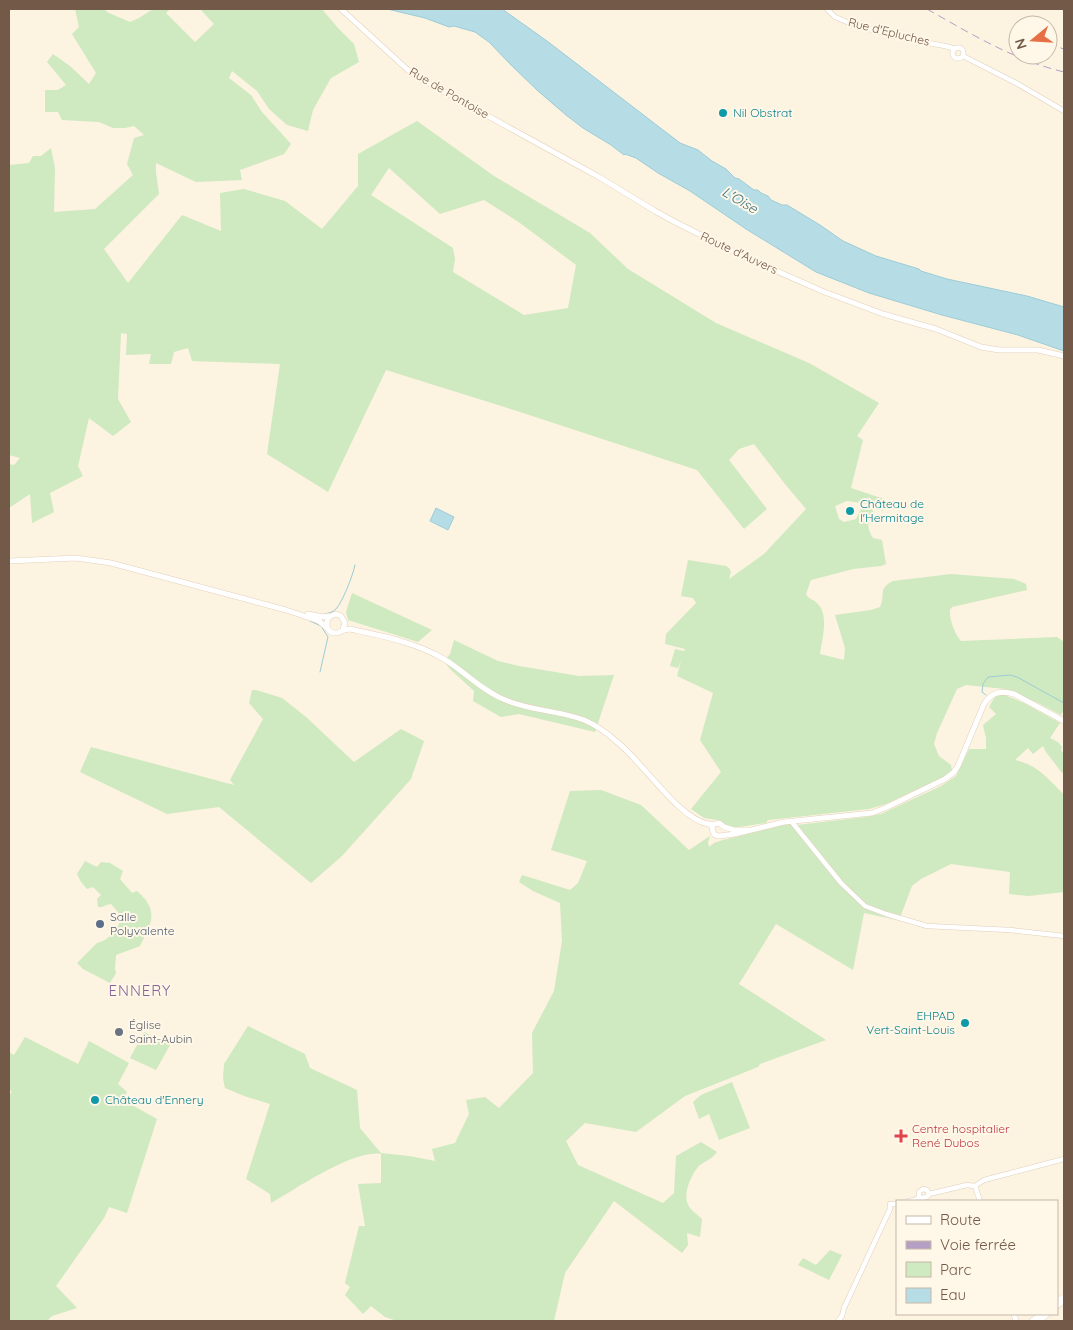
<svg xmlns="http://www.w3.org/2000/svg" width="1073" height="1330" viewBox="0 0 1073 1330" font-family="Quicksand,sans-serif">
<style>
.green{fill:#cfe9c0;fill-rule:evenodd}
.water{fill:#b6dde5;stroke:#9cccd7}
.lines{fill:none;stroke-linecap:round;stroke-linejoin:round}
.stream{stroke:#9cccd7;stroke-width:1}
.tertiary-casing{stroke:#e0cfbd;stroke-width:5.5}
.secondary-casing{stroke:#e5d0bb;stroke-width:6}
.tertiary{stroke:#fff;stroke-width:4.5}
.secondary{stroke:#fff;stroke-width:5}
.rail{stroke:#b5a0c5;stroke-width:1;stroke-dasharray:8 5;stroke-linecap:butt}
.culture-dot{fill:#0f9aa8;stroke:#fff7e7;stroke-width:2}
.service-dot{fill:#5c6f8a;stroke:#fff7e7;stroke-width:2}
.worship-dot{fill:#6b7280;stroke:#fff7e7;stroke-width:2}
.health-dot{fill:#e0444e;stroke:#fff7e7;stroke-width:2}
.labels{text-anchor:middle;stroke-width:4;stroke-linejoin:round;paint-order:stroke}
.street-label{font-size:12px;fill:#735948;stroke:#fff7e7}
.culture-label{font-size:12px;fill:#0d838f;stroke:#fff7e7;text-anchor:start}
.service-label{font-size:12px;fill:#4e5e75;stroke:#fff7e7;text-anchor:start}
.worship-label{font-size:12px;fill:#5b616d;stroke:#fff7e7;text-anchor:start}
.health-label{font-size:12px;fill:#be3a42;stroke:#fff7e7;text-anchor:start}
.water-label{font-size:14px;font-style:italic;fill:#417987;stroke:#fff7e7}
.quarter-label{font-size:15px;letter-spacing:1px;fill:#876397;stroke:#fff7e7}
</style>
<rect width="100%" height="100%" fill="#fcf3e1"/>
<path class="green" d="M 75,9 L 103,9 L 109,13 L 130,22 L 139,18 L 153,9 L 170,9 L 166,13 L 195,42 L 214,24 L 201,10 L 202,9 L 322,9 L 337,27 L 354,44 L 359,62 L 331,78 L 313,110 L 308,131 L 287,125 L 269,109 L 257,91 L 232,71 L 229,78 L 251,95 L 262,112 L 291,144 L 284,154 L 240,170 L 242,180 L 196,182 L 156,163 L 156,172 L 159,194 L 104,249 L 128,283 L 182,215 L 221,231 L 220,193 L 244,189 L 285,201 L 322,229 L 358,186 L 358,154 L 417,121 L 494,176 L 590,233 L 628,269 L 716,323 L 809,363 L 879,403 L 857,436 L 863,440 L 851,488 L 884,499 L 883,511 L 869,504 L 847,501 L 835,506 L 839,519 L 844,522 L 856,519 L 862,507 L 872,509 L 874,513 C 866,522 867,529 873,538 L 882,540 L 886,564 L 881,566 L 853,569 L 811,580 L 806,594 C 809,600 814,599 818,604 C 829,616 822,639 820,654 L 844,660 L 845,648 L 835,615 L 871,610 L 880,607 C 886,595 877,589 893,581 L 951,574 L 1014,579 L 1026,584 L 1027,590 L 952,607 L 950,610 C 949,619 955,635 961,641 L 1057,637 L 1064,642 L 1064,710 L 1061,715 L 1038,703 L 1005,689 L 966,685 L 957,689 L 937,733 L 934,744 L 939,756 L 951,765 L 952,771 L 944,777 L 886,804 L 869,809 L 768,820 L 766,823 L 733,828 L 717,820 L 704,818 L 691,809 L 721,772 L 700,740 L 713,693 L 677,676 L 681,661 L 678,668 L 670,666 L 675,649 L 684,651 L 685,649 L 665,644 L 666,634 L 696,603 L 693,598 L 681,596 L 688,560 L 726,566 L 729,568 L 731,572 L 729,579 L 764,554 L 806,509 L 785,484 L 754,444 L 739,449 L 729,460 L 767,509 L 744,529 L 697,470 L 520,412 L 386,370 L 328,492 L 267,454 L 280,364 L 192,361 L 188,348 L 174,352 L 171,364 L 149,364 L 151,354 L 126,355 L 127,334 L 121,333 L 118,399 L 131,422 L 113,436 L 89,418 L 78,466 L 83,476 L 50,493 L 54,512 L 32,523 L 30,494 L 9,508 L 9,464 L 14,465 L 20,458 L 9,455 L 9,165 L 29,163 L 33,156 L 41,156 L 51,148 L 55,168 L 54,212 L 95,209 L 133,175 L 127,164 L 134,138 L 144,135 L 134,126 L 125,128 L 113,128 L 99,122 L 62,120 L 58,112 L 45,112 L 45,90 L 58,90 L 66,85 L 47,62 L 53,54 L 70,66 L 89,84 L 96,73 L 72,34 L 79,27 ZM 389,168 L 440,214 L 484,200 L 520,223 L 576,265 L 568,308 L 524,315 L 453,272 L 455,259 L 453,248 L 371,195 Z
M 352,593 L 432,630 L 418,642 L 348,620 L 346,612 Z
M 454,640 L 498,661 L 519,666 L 579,676 L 614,675 L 595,732 L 519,714 L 501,717 L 473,701 L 474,691 L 450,669 L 444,661 L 450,654 Z
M 252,690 L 256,690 L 282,698 L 306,717 L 354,762 L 401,729 L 424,741 L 411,779 L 342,856 L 311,883 L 219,807 L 167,814 L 80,772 L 91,747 L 234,785 L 230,780 L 263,719 L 249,703 Z
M 1000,693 L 1024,703 L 1060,723 L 1050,738 L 1058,742 L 1062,747 L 1061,750 L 1064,755 L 1064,771 L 1062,773 L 1046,752 L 1043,746 L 1033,754 L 1028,748 L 1015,760 C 1036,764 1049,779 1064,795 L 1064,892 L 1029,896 L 1009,894 L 1010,872 L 951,864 L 921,879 L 912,886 L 901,915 L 902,921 L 864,913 L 853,970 L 776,924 L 739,984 L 826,1040 L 760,1064 L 758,1067 L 685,1096 L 636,1132 L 585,1123 L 566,1141 L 578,1165 L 663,1203 L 674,1193 L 676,1156 L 701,1142 L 717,1152 C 711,1161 703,1161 698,1167 C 690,1177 681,1197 690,1208 C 693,1212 698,1215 702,1219 L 700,1237 L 687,1233 L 688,1245 L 682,1253 L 614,1201 L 565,1273 L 554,1321 L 397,1321 L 385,1317 L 371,1306 L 363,1314 L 345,1295 L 350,1287 L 345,1283 L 359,1226 L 365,1226 L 358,1184 L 381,1183 L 381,1154 C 354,1149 296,1189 271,1203 L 270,1194 L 246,1179 L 270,1104 L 244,1096 L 225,1088 L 223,1078 L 224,1064 L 248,1026 L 305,1054 L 310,1068 L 357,1090 L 360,1128 L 381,1153 L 409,1156 L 435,1161 L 432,1149 L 455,1143 L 469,1114 L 466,1100 L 485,1097 L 499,1108 L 533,1073 L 532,1033 L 554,991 L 562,941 L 560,903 L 533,891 L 519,882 L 522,875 L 570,890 L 578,883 L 587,861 L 551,850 L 570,791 L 601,790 L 641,805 L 689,850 L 710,836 L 708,842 L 709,847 L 714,843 L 723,840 L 783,825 L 791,824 L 803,831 L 797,825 L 865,817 L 881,814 L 941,786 L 956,776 L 969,749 L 986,749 L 986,738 L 983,725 L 996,714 L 989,707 L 996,695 Z
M 85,861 L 97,867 L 101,862 L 110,863 L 123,871 L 120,879 L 132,893 L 137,891 C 141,895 146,899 148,904 C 157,918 146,933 140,946 L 116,955 L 115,969 L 116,973 L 110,983 L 83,969 L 77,963 L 97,943 L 105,940 L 110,936 L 118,926 L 122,917 L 111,904 C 107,904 103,908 98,907 L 97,899 L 101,895 L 93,887 L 87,889 L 81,882 L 77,874 Z
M 144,1032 L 170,1045 L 156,1070 L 130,1058 Z
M 25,1037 L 78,1064 L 89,1041 L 129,1063 L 118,1084 L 127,1092 L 123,1100 L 157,1119 L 127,1213 L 109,1207 L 104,1218 L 56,1286 L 77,1308 L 52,1316 L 47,1321 L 9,1321 L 9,1096 L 12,1091 L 9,1090 L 9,1052 L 14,1055 Z
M 732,1082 L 750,1128 L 719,1140 L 709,1114 L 699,1119 L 693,1102 L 701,1095 Z
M 830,1250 L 842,1255 L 829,1280 L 798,1265 L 803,1258 L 816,1265 Z"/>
<path class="water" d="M 387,9 L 502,9 L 547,41 L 680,143 L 698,150 L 712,161 L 726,169 L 735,178 L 739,179 L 754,190 L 758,190 L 761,193 L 768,196 L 771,200 L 782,205 L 787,205 L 820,225 L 843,241 L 876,256 L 919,269 L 921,271 L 947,279 L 1027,296 L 1064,307 L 1064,351 L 1018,335 L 942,315 L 869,293 L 816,272 L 746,229 L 690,191 L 658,173 L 636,158 L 625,154 L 624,155 L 611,145 L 583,128 L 566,115 L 538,91 L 510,64 L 489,42 L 475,32 L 454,26 L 449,27 L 425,18 Z
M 436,508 L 454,517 L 448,530 L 430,521 Z"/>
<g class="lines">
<path class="stream" d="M 325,614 C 329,613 333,612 336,609 C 343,601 353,575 355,565
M 310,621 L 321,626 L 328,637 L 320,672
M 986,695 L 982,692 L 983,684 L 988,677 L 1010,675 L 1017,677 L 1064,703"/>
<defs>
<path id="tertiary" d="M 827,9 L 835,17 L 854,25 L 907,39 L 945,46 L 952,48 L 954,50
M952.5 53a5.5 5.5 0 1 1 11 0a5.5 5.5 0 1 1-11 0Z
M 963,56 L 1016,83 L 1064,111
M 791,821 L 841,883 L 865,906 L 886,914 L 927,926 L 1010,930 L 1064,936
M 975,1186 L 980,1201
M 929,1194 L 967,1185 L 975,1186 L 984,1180 L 1064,1159
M 919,1197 L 919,1192 L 923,1189 L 927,1190 L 929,1194
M 908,1201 L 915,1200 L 919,1197 L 921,1198 L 927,1197 L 929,1194
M 838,1321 L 842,1316 L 844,1308 L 890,1209 L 890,1204 L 897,1204"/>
<path id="secondary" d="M 341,9 L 409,71 L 417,77 L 599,177 L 655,211 L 675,222 L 747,258 L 822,291 L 883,314 L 936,329 L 981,347 L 999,350 L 1038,350 L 1064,356
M 9,561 L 76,558 L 111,563 L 286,610 L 319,621 L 327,628
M 308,614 L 323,617 L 329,616
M 343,629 L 345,623 L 341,616 L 336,614 L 329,617 C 325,624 327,634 337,633 C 342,632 344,629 350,629 C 382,636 415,642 444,659 C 464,671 481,690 503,699 C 529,711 558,710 584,720 C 596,725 607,733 616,741 C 642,761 678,818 708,824 C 712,825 715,824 719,823 L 724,827 L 734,830 L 748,830
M 714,824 L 712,828 L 713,832 L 715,835 L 719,836 L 735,834 L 784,822 L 872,813 L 885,808 L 945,779 L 954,772 L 958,766 L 984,704 C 992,692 1001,690 1014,694 L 1064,721
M 1057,1301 L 1064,1297
M 1057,1306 L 1064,1301
M 1014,1314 L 1016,1321
M 1032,1321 L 1041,1314
M 1039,1321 L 1048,1314"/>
</defs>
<use href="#tertiary" class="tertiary-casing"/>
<use href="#secondary" class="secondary-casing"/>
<use href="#tertiary" class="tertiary"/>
<use href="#secondary" class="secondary"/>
<path class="rail" d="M 927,9 C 971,34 1014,60 1064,72
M 1048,44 L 1064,49"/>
</g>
<g class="culture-dot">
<circle cx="723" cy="113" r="5"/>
<circle cx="850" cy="511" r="5"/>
<circle cx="965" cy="1023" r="5"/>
<circle cx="95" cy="1100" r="5"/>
</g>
<circle class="service-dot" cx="100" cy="924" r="5"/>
<circle class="worship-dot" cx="119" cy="1032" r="5"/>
<path class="health-dot" d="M898.5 1128.5h5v5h5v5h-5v5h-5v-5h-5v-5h5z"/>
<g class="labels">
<g class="street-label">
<text transform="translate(889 32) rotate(14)" y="4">Rue d'Epluches</text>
<text transform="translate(449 93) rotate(30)" y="4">Rue de Pontoise</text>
<text transform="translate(739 253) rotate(25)" y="4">Route d'Auvers</text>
</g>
<g class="culture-label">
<text x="733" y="117">Nil Obstrat</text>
<text x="860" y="508">Château de<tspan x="860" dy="14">l'Hermitage</tspan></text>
<text x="955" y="1020" text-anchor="end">EHPAD<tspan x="955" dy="14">Vert-Saint-Louis</tspan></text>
<text x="105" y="1104">Château d'Ennery</text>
</g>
<g class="service-label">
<text x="110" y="921">Salle<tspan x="110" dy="14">Polyvalente</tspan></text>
</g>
<g class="worship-label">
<text x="129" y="1029">Église<tspan x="129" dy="14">Saint-Aubin</tspan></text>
</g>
<g class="health-label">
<text x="912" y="1133">Centre hospitalier<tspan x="912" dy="14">René Dubos</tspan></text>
</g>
<g class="water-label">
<text transform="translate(740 200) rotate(31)" y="5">L'Oise</text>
</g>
<g class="quarter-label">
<text x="140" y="996">ENNERY</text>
</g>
</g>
<rect width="1073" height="1330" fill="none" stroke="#735948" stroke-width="20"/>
<rect x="896" y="1200" width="162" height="115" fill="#fff7e7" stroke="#c7b8a7"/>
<rect x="906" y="1216" width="25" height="8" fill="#ffffff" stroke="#c7b8a7"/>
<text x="940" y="1225" font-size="15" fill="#735948">Route</text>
<rect x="906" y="1241" width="25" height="8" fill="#b5a0c5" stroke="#c7b8a7"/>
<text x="940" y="1250" font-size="15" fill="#735948">Voie ferrée</text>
<rect x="906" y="1262" width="25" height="15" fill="#cfe9c0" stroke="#c7b8a7"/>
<text x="940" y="1275" font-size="15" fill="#735948">Parc</text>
<rect x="906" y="1288" width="25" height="15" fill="#b6dde5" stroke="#c7b8a7"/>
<text x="940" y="1300" font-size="15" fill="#735948">Eau</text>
<g transform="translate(1033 40) rotate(252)"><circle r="24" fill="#fff7e7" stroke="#c7b8a7"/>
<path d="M0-4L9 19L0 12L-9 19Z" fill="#e76f45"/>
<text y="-8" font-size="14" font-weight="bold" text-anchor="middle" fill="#735948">N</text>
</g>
</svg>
